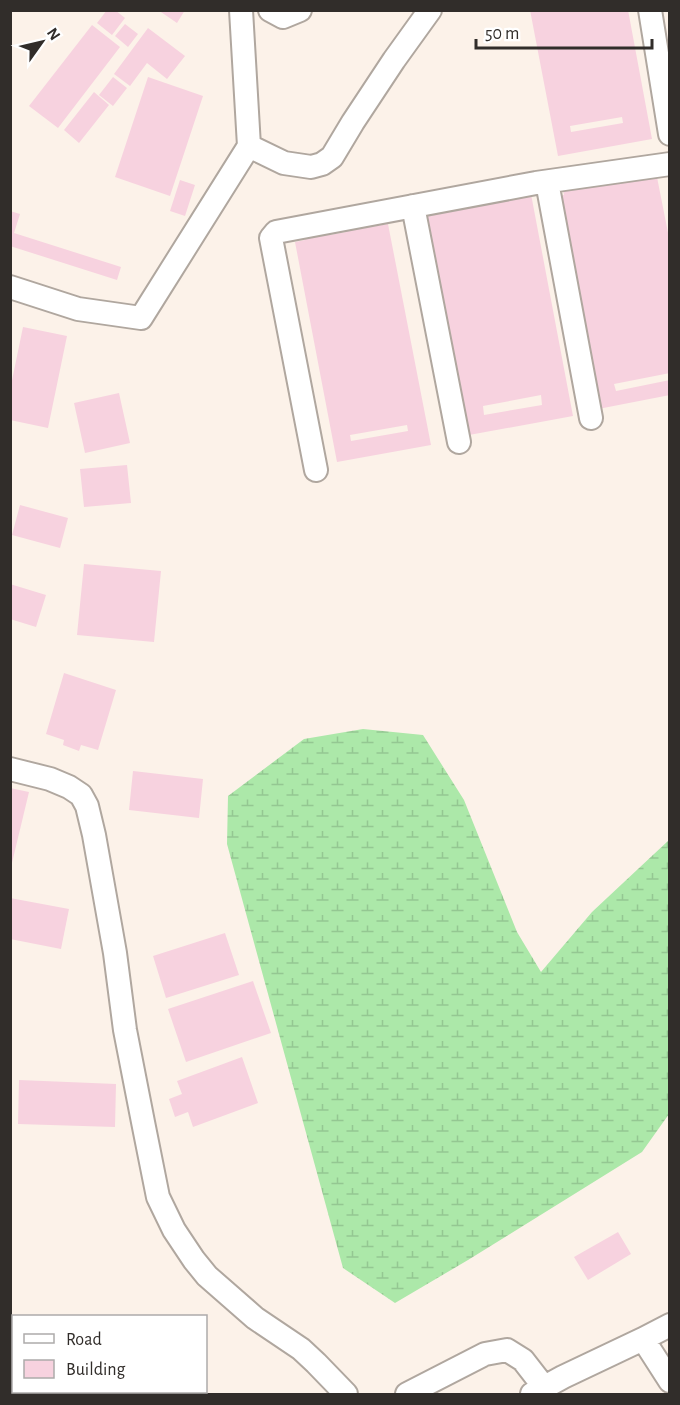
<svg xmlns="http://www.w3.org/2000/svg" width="680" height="1405" viewBox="0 0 680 1405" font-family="'Alegreya Sans',sans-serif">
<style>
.wetland{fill:url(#wetland-marsh)}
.building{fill:#f7d2df;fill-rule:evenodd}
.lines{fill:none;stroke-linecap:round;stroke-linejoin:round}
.minor-casing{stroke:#b0a79f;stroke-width:26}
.minor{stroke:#fff;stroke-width:22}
</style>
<defs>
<pattern id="wetland-marsh" width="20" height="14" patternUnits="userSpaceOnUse" patternTransform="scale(1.5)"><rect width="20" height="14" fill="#ace8a9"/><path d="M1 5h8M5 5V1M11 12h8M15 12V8" fill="none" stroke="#94c792"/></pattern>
</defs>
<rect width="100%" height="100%" fill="#fcf2e9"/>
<path class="wetland" d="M 363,729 L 423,735 L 464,800 L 517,932 L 541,972 L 592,912 L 669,840 L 669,1114 L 642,1152 L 468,1260 L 395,1303 L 343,1268 L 227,844 L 228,796 L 304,739 Z"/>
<path class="building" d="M 107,10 L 115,10 L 125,18 L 112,35 L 97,23 Z
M 158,10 L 185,10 L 177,23 Z
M 530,10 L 628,10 L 652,139 L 558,156 ZM 622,117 L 623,123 L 571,132 L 570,126 Z
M 125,24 L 138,34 L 128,47 L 115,36 Z
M 92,25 L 120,47 L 58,128 L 29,106 Z
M 148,28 L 185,56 L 167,79 L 147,63 L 130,86 L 114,74 Z
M 113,77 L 127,88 L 113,106 L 99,95 Z
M 148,77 L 203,96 L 170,196 L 115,177 Z
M 94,92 L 109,105 L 79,143 L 64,130 Z
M 656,172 L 670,243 L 670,373 L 614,384 L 616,391 L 670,380 L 670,395 L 593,410 L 552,197 L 564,195 L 563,189 Z
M 180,180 L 195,185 L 185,216 L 170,211 Z
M 531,194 L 573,416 L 469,435 L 426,214 ZM 541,395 L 542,405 L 484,415 L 483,406 Z
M 10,211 L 20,214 L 14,233 L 121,267 L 117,280 L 10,246 Z
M 370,220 L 371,227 L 388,224 L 431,445 L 337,462 L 295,242 L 305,240 L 304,232 L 329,228 L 330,235 L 346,232 L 345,225 ZM 407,425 L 408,431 L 351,441 L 350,435 Z
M 23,327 L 67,336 L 48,428 L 10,420 L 10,390 Z
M 119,393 L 130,443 L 85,453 L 74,403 Z
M 127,465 L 131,503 L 84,507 L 80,469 Z
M 20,505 L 68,518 L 60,548 L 12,535 Z
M 84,564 L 161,571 L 154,642 L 77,635 Z
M 10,584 L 46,595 L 36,627 L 10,619 Z
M 64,673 L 116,690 L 98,750 L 81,745 L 79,751 L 63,745 L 64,740 L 46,734 Z
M 133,771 L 203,779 L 199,818 L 129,810 Z
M 10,788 L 29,792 L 11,867 L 10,867 Z
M 10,898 L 69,909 L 61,949 L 10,939 Z
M 225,933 L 239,975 L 166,998 L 153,956 Z
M 253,981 L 271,1033 L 186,1062 L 168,1009 Z
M 242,1057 L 258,1103 L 193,1127 L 188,1112 L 175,1117 L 169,1099 L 182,1094 L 177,1081 Z
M 19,1080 L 116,1084 L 115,1127 L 18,1124 Z
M 618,1232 L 631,1254 L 588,1280 L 574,1257 Z"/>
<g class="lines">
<defs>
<path id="minor" d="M 270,10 L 283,17 L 300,10
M 650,10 L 670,134
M 249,146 L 284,163 L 311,167 L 322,164 L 332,157 L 353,122 L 394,60 L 430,10
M 547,182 L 591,418
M 413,206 L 459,442
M 10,287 L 78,309 L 141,318 L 249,146 L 241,10
M 316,470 L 271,238 L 276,232 L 536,183 L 670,164
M 10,769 L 50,779 L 69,787 L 81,795 L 87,806 L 94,835 L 115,953 L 125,1030 L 143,1122 L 158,1197 L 174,1230 L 194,1260 L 207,1276 L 255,1318 L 301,1349 L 316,1363 L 346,1394
M 670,1325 L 643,1339 L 670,1381
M 407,1394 L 485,1354 L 507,1350 L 523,1360 L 544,1387
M 532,1394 L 563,1377 L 643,1339"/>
</defs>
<use href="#minor" class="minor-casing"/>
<use href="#minor" class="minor"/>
</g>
<rect width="680" height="1405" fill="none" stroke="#312d2a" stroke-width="24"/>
<rect x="12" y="1315" width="195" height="78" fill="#ffffff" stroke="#adabaa" stroke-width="1.5"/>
<rect x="24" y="1334" width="30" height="9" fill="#ffffff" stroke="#adabaa" stroke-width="1.5"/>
<text x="66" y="1345" font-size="18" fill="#312d2a">Road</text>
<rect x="24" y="1360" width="30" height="18" fill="#f7d2df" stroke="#adabaa" stroke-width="1.5"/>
<text x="66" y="1375" font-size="18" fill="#312d2a">Building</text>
<g transform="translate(42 42) rotate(56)" stroke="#ffffff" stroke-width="4.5" paint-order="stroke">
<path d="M0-4.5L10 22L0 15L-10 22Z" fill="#312d2a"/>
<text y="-9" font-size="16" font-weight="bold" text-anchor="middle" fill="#312d2a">N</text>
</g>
<path d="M476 39v9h176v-9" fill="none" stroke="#312d2a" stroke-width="3"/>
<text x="485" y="39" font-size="18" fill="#312d2a" stroke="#ffffff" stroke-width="4.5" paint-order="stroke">50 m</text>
</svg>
